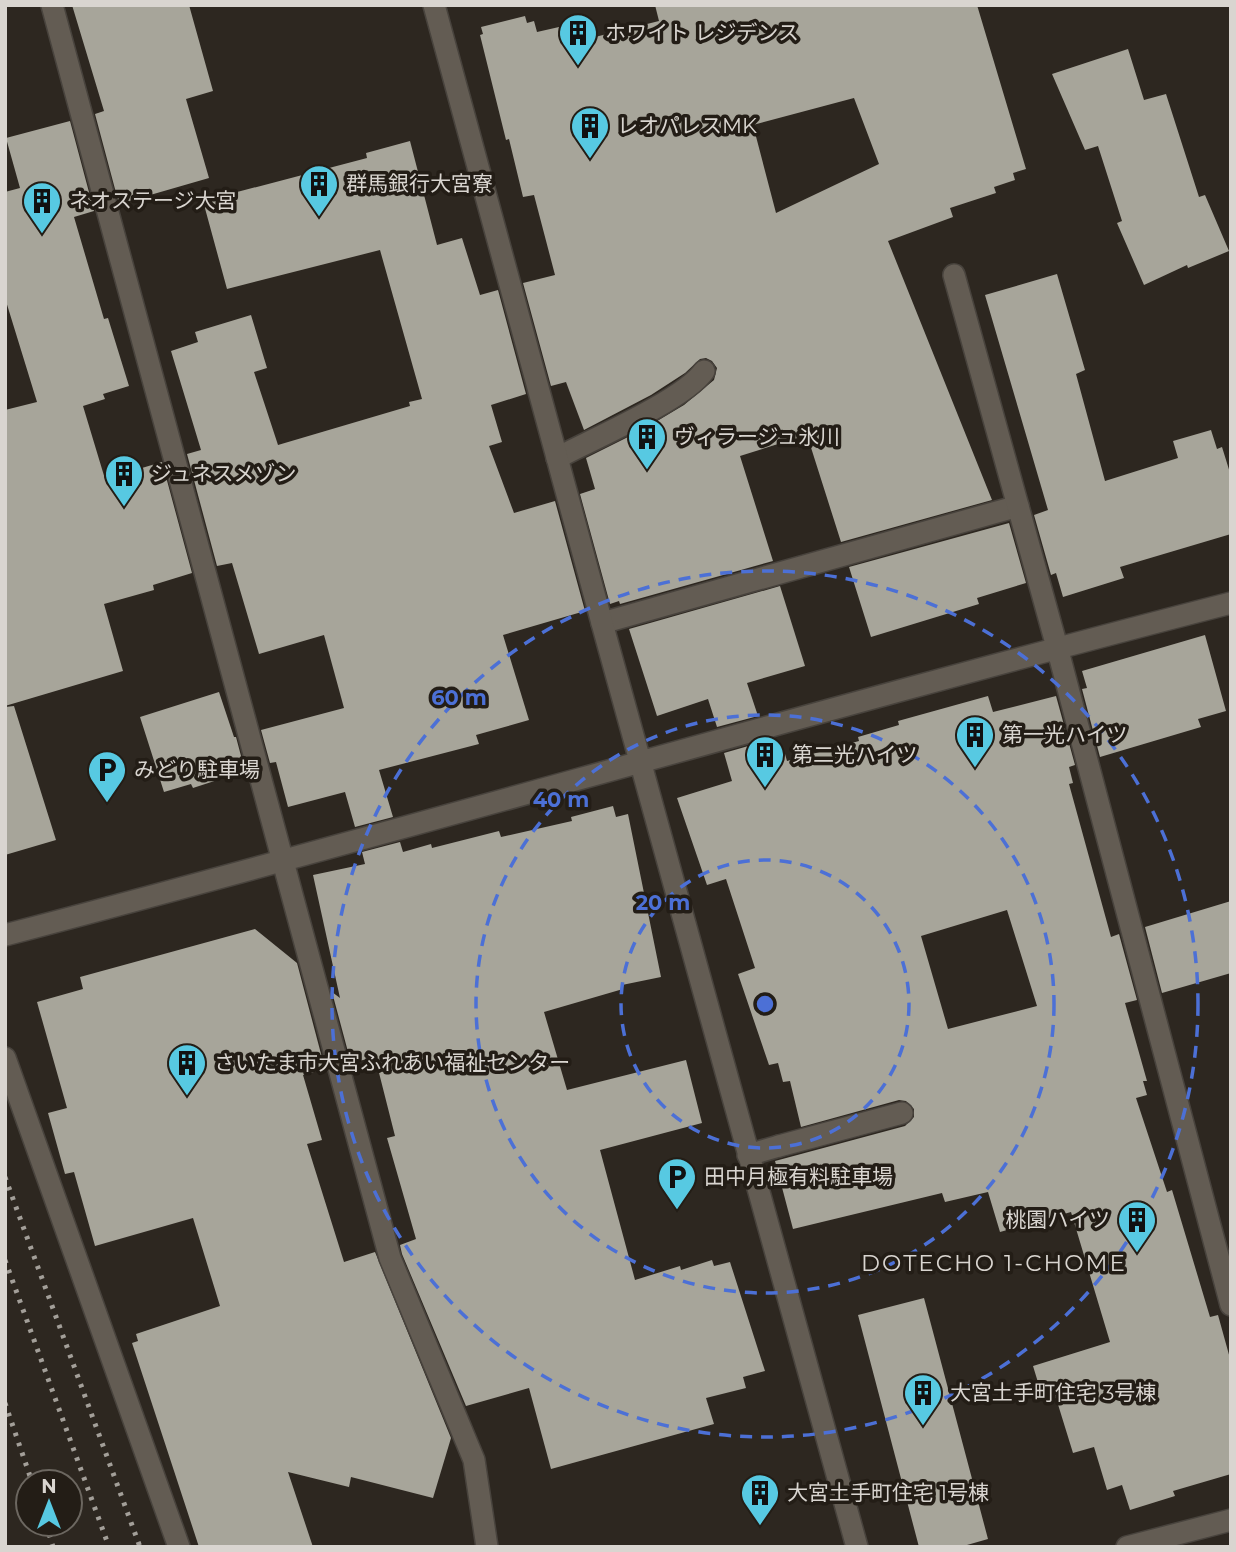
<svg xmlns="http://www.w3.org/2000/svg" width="1236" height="1552" viewBox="0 0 1236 1552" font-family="Montserrat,'Noto Sans JP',sans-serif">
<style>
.building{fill:#a7a59a;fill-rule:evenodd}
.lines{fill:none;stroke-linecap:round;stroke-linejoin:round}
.lane-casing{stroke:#48433d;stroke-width:24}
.street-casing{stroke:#48433d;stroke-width:24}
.lane{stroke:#635c53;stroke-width:21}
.street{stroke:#635c53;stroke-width:21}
.rail{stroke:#a39f99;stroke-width:5;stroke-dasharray:3.5 7;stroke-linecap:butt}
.ring{fill:none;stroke:#4c70d6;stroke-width:3.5;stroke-dasharray:12 9}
.labels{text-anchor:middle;stroke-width:7;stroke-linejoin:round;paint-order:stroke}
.poi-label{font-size:21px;fill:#d9d5d0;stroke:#231d16;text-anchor:start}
.neighbourhood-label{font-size:23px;letter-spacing:2px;fill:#d9d5d0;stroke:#231d16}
.centre{fill:#4c70d6;stroke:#231d16;stroke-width:3.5}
.ring-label{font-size:21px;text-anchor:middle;font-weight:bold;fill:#4c70d6;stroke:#231d16;stroke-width:7;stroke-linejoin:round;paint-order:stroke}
</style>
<rect width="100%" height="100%" fill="#2d2720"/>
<path class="building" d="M 72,5 L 189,5 L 213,91 L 186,99 L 209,178 L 119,204 L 95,114 L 104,111 Z
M 655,5 L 977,5 L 1026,169 L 1013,173 L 1015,180 L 994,187 L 996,193 L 950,208 L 953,217 L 888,241 L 992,500 L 841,542 L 807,435 L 740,456 L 773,561 L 620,604 L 619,601 L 610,604 L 580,494 L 595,489 L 586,458 L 642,430 L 684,405 L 714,380 L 717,368 L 712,361 L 706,358 L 700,359 L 685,373 L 651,395 L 584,430 L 566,382 L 551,386 L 523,283 L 555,275 L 534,195 L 523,197 L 509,139 L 506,140 L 480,35 L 483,34 L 481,27 L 525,16 L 527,23 L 534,21 L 537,32 L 559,27 L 563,45 L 659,21 ZM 854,98 L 879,164 L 776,213 L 753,125 Z
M 1128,49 L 1144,100 L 1166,94 L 1199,197 L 1205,195 L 1229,251 L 1188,268 L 1187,265 L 1144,285 L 1117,223 L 1122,221 L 1098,146 L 1085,150 L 1052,74 Z
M 70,121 L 94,211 L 74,217 L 104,319 L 108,318 L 129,386 L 103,394 L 105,399 L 83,406 L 105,479 L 162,462 L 192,573 L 153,585 L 154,590 L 104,604 L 123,671 L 5,706 L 5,410 L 37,402 L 5,298 L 5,192 L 20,188 L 6,138 Z
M 410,141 L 437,245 L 462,238 L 480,295 L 498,290 L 526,394 L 491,405 L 502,442 L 489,446 L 514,513 L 555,501 L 585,611 L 503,635 L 529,720 L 476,735 L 479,744 L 379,770 L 393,817 L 355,827 L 345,792 L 288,807 L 276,762 L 270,763 L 261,730 L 344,708 L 324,635 L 259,654 L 232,563 L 217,566 L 187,454 L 201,450 L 171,351 L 198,342 L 195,332 L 251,315 L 267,368 L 254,372 L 278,445 L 410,406 L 409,402 L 422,399 L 380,250 L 227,289 L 203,201 L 367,158 L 366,153 Z
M 1057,274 L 1085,370 L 1076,374 L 1105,481 L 1178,458 L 1173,441 L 1211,430 L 1217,449 L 1222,447 L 1231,476 L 1231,534 L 1120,567 L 1124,578 L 1063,597 L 1056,573 L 1051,575 L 1034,515 L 1048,510 L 985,295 Z
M 1009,523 L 1026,583 L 977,598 L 979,604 L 871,637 L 849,567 Z
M 780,586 L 805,666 L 747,683 L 758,716 L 717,727 L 708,699 L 657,716 L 629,629 Z
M 1205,635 L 1226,711 L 1198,719 L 1201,727 L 1100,757 L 1082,689 L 1087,688 L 1082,671 Z
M 219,692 L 234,737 L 236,737 L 245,771 L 193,788 L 191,784 L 164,792 L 140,717 Z
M 988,696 L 993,712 L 1056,696 L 1075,765 L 1069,767 L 1073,783 L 1069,784 L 1111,937 L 1119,934 L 1137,1000 L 1125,1003 L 1147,1081 L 1143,1081 L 1147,1095 L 1136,1098 L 1167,1192 L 1172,1190 L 1210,1317 L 1218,1315 L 1231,1362 L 1231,1474 L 1173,1491 L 1175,1496 L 1130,1510 L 1122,1485 L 1107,1490 L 1094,1447 L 1073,1453 L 1056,1398 L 1044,1402 L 1033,1366 L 1110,1342 L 1071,1212 L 1000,1232 L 988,1192 L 945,1202 L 942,1193 L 793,1229 L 775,1161 L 905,1126 L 914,1117 L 914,1109 L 906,1101 L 899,1100 L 801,1127 L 790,1081 L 783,1082 L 778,1063 L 769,1065 L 738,974 L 755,968 L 726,879 L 707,885 L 677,798 L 732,781 L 724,753 L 766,741 L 771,758 L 785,754 L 787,761 L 859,741 L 858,737 L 899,725 L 898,721 ZM 1007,910 L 1037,1006 L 948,1029 L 921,936 Z
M 14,706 L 56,840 L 5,855 L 5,707 Z
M 613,806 L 616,817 L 628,814 L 661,977 L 622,985 L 623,989 L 544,1012 L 567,1090 L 686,1060 L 702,1123 L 600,1150 L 635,1280 L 680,1266 L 681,1270 L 712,1260 L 714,1266 L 730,1262 L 765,1371 L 743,1377 L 746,1388 L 706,1398 L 714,1424 L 551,1469 L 529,1388 L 466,1406 L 402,1254 L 400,1245 L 416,1239 L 387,1138 L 395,1136 L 375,1057 L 351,1063 L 332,992 L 340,998 L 313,875 L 365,864 L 362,852 L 400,842 L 403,852 L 431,844 L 432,848 L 499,831 L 501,837 L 572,821 L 571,817 Z
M 1231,901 L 1231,973 L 1162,993 L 1145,927 Z
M 255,929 L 297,963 L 325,1069 L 303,1075 L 322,1140 L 307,1144 L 344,1262 L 375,1252 L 451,1438 L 433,1498 L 351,1477 L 349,1487 L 288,1472 L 313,1547 L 199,1547 L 132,1343 L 138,1341 L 136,1334 L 220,1306 L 193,1218 L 95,1246 L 74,1172 L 65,1174 L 48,1113 L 67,1108 L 37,1002 L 83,989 L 80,977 Z
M 924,1298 L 988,1539 L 960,1547 L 919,1547 L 858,1315 Z"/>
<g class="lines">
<defs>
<path id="lane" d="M 557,458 C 591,440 684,400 704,371
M 602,623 L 1018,506
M 5,1058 L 179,1547
M 779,1146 L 902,1113"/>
<path id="street" d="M 52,5 L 390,1258 L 474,1460 L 487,1547
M 434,5 L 602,623 L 857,1547
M 954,275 L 1057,647 L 1231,1305
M 5,935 C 415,828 821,708 1231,603
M 748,1155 L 779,1146
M 1127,1547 L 1231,1520"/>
</defs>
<use href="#lane" class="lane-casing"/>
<use href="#street" class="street-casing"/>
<use href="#lane" class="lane"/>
<use href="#street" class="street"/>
<path class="rail" d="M 5,1177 L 140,1547
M 5,1260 L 109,1547
M 5,1403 L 32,1482
M 46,1524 L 53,1547"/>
</g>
<g class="ring">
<circle cx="765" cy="1004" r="144"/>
<circle cx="765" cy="1004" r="289"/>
<circle cx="765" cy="1004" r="433"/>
</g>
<defs>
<symbol id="building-pin" viewBox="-11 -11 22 30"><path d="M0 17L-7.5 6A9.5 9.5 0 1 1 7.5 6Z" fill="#57c9e2" stroke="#231d16"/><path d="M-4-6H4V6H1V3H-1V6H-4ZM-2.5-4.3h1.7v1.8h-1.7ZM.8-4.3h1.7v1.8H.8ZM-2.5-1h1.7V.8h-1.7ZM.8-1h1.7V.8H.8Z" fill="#111"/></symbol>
<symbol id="parking-pin" viewBox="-11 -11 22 30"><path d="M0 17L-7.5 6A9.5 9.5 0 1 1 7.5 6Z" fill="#57c9e2" stroke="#231d16"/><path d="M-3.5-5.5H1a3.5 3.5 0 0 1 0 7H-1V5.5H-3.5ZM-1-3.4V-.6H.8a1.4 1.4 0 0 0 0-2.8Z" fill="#111"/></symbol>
</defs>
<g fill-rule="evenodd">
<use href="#building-pin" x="556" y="11" width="44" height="60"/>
<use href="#building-pin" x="568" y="104" width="44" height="60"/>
<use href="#building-pin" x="297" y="162" width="44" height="60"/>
<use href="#building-pin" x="20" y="179" width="44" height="60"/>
<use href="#building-pin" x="625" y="415" width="44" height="60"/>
<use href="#building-pin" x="102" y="452" width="44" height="60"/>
<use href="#building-pin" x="953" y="713" width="44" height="60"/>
<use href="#building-pin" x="743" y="733" width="44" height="60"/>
<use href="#parking-pin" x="85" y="748" width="44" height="60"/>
<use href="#building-pin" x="165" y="1041" width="44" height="60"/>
<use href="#parking-pin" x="655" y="1155" width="44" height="60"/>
<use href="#building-pin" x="1115" y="1198" width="44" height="60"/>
<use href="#building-pin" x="901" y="1371" width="44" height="60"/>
<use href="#building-pin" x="738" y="1471" width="44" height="60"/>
</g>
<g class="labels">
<g class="poi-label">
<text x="605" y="40">ホワイト レジデンス</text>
<text x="617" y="133">レオパレスMK</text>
<text x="346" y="191">群馬銀行大宮寮</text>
<text x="69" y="208">ネオステージ大宮</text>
<text x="674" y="444">ヴィラージュ氷川</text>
<text x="151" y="481">ジュネスメゾン</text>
<text x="1002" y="742">第一光ハイツ</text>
<text x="792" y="762">第二光ハイツ</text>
<text x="134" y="777">みどり駐車場</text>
<text x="214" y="1070">さいたま市大宮ふれあい福祉センター</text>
<text x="704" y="1184">田中月極有料駐車場</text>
<text x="1110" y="1227" text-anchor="end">桃園ハイツ</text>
<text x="950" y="1400">大宮土手町住宅 3号棟</text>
<text x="787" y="1500">大宮土手町住宅 1号棟</text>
</g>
<g class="neighbourhood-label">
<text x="994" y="1271">DOTECHO 1-CHOME</text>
</g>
</g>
<circle cx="765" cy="1004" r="10" class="centre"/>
<g class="ring-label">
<text x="459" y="705">60 m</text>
<text x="561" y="807">40 m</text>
<text x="663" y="910">20 m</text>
</g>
<rect width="1236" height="1552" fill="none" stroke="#d9d5d0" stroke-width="14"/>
<g transform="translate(49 1503)"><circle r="33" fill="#231d16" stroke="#6c6760" stroke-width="2"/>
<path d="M0-5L12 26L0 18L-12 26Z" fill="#57c9e2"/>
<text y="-10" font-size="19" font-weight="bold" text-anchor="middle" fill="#d9d5d0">N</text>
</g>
</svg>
